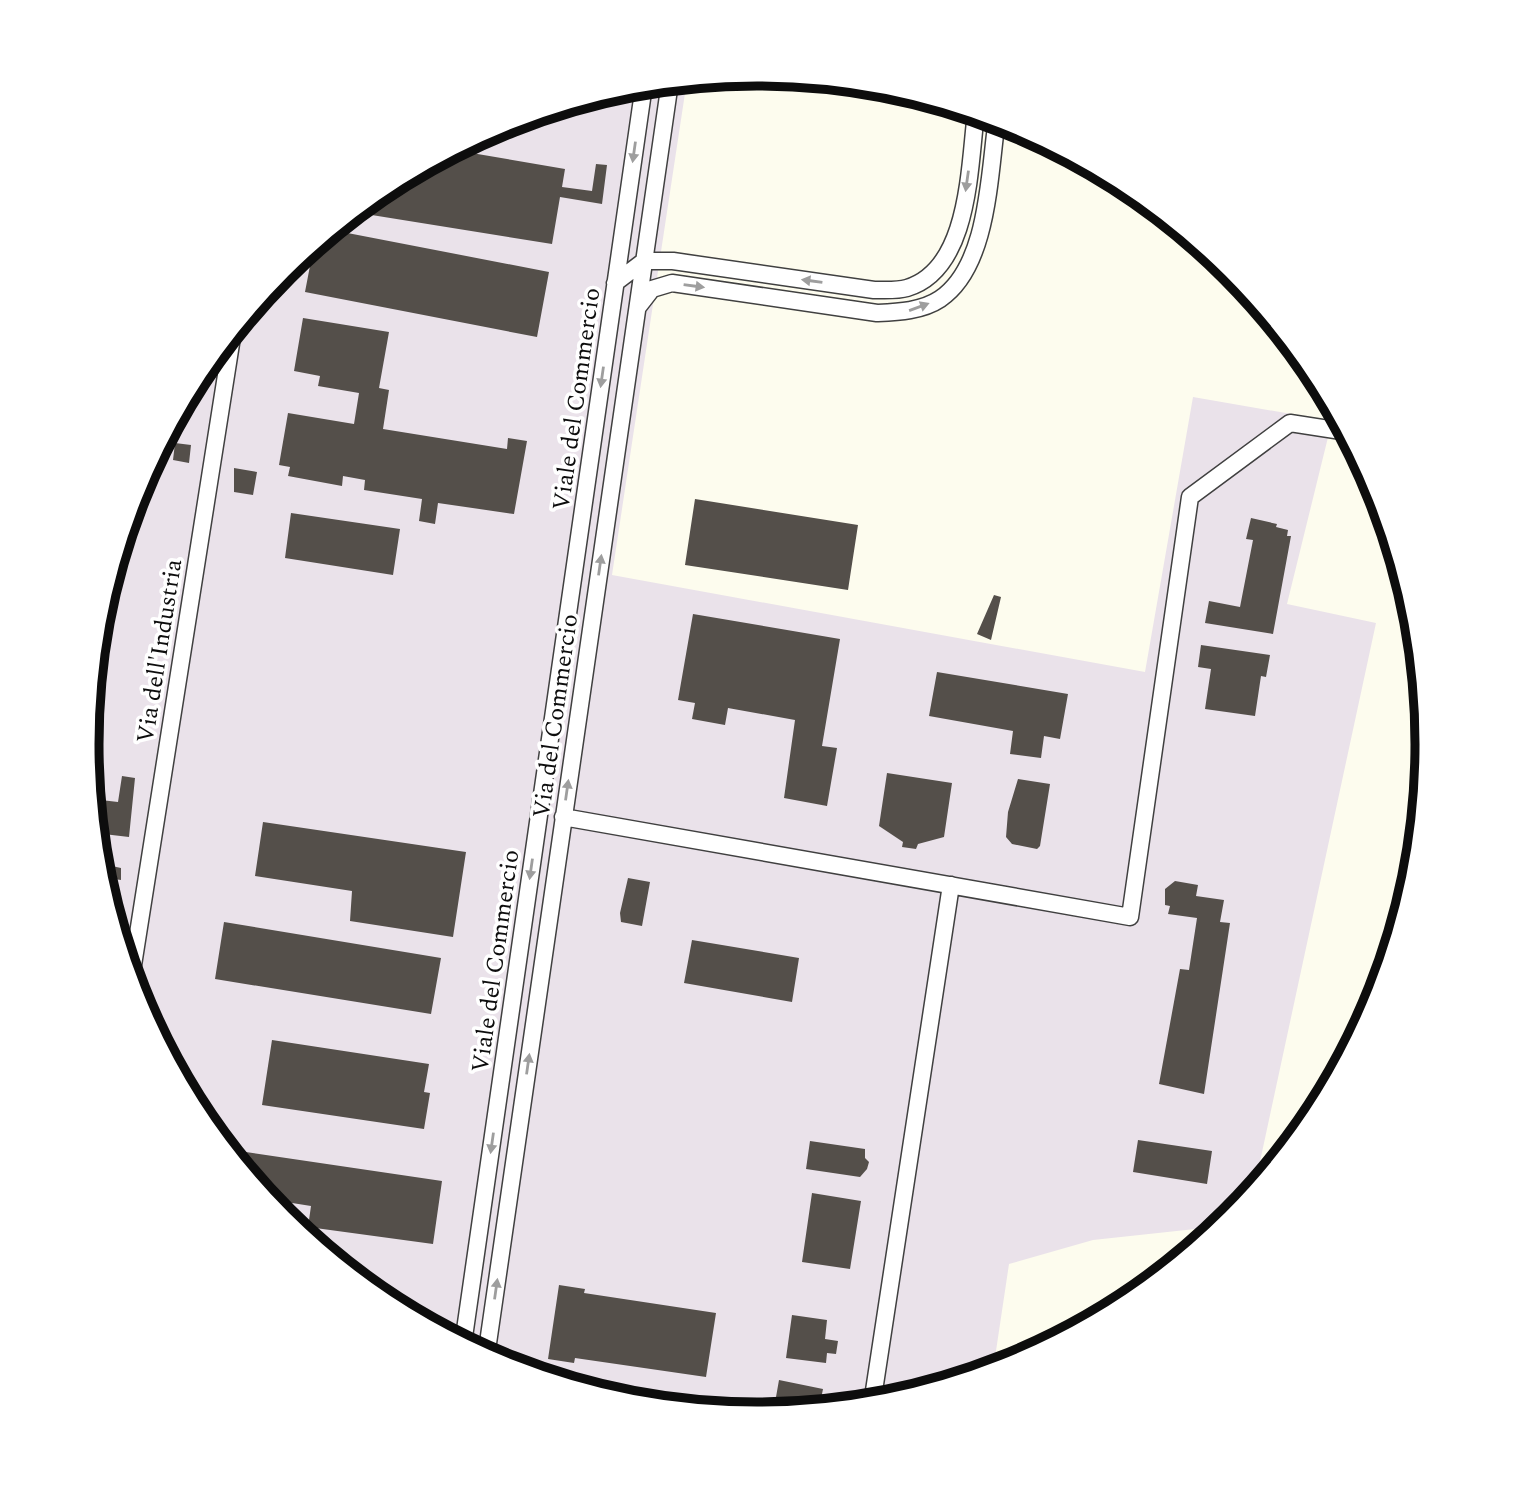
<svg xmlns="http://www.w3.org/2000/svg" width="1515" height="1489" viewBox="0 0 1515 1489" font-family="Spectral,serif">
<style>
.industrial{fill:#eae2ea}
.building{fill:#544f4a}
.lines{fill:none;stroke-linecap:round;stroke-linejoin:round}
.street-casing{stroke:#404040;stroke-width:19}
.street{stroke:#fff;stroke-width:16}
.oneway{fill:#9e9e9e}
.labels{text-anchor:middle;stroke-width:7;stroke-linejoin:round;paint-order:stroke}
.street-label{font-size:24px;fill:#0d0d0d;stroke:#fff}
.rim{fill:none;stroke:#0d0d0d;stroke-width:9}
</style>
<rect width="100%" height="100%" fill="#fdfcee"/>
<path class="industrial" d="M 687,80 L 612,575 L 1145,672 L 1193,397 L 1332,421 L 1287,604 L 1376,623 L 1253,1194 L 1223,1226 L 1093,1240 L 1009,1264 L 993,1371 L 888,1403 L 758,1415 L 626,1403 L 500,1364 L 384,1302 L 283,1219 L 199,1117 L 137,1001 L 99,875 L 87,744 L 99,613 L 138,487 L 200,371 L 283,270 L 385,186 L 501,124 L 627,86 Z"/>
<path class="building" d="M 454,150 L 565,169 L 562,187 L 592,191 L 596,164 L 607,165 L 602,204 L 560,197 L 552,244 L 353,212 L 385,186 Z
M 332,230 L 549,272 L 537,337 L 305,292 L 314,245 Z
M 303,318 L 389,332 L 379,388 L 389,390 L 383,429 L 507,449 L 508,438 L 527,441 L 514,514 L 438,503 L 435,524 L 419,521 L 422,499 L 364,490 L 365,480 L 343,476 L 342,486 L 288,476 L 290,467 L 279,465 L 288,413 L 354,424 L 359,393 L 318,386 L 320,376 L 294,371 Z
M 175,443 L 191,445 L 189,463 L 173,460 Z
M 234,468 L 257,472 L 253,495 L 234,492 Z
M 695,499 L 858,525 L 848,590 L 685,565 Z
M 291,513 L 400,529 L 393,575 L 285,558 Z
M 1251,518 L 1277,524 L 1276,527 L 1288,530 L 1287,536 L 1291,536 L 1273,634 L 1205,623 L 1209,601 L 1240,607 L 1253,540 L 1246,539 Z
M 112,571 L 119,572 L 114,608 L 102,606 Z
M 994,595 L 1001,597 L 991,640 L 977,634 Z
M 693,614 L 840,639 L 822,746 L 837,748 L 827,806 L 784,798 L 795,720 L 728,708 L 725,725 L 692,719 L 695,703 L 678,700 Z
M 1201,645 L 1270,655 L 1266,677 L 1261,676 L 1255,716 L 1205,709 L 1211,669 L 1198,667 Z
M 937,672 L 1068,694 L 1060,739 L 1044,736 L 1041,758 L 1010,754 L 1013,731 L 929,716 Z
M 887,773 L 952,783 L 944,837 L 918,844 L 916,849 L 902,847 L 903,842 L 879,826 Z
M 122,776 L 135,778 L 129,837 L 95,833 L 92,799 L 118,802 Z
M 1018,779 L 1050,784 L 1040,846 L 1037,849 L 1012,844 L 1006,837 L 1008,812 Z
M 263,822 L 466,852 L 453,937 L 350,921 L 352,891 L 255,876 Z
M 98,863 L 121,868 L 121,880 L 100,877 Z
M 628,878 L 650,882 L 642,926 L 621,922 L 620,913 Z
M 1175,881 L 1198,885 L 1196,896 L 1224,900 L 1220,922 L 1230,923 L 1204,1094 L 1159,1084 L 1180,969 L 1189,970 L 1197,918 L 1168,914 L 1170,906 L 1165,905 L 1165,889 Z
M 224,922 L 441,958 L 431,1014 L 215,979 Z
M 692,940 L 799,958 L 792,1002 L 684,983 Z
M 272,1040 L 429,1064 L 424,1092 L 430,1093 L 424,1129 L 262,1105 Z
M 1138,1140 L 1212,1151 L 1207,1184 L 1133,1172 Z
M 810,1141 L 865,1149 L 865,1158 L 869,1162 L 867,1169 L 860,1177 L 806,1169 Z
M 226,1149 L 442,1181 L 433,1244 L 308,1227 L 311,1206 L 267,1199 Z
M 812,1193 L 861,1201 L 850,1269 L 802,1262 Z
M 559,1285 L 585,1289 L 584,1293 L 716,1313 L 706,1377 L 575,1358 L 574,1363 L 548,1359 Z
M 792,1315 L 827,1320 L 825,1339 L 838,1341 L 836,1354 L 827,1353 L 826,1363 L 786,1358 Z
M 779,1380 L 823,1389 L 819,1409 L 773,1414 Z"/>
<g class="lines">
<defs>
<path id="street" d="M 615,283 L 644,261 L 673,261 L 874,290 C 884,290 897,291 907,288 C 970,269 969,167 976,113
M 638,307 L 652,289 L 672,283 L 877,313 C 898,312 922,311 940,299 C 989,266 989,173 997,119
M 563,817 L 1130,917 L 1190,497 L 1290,423 L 1348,432
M 131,978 L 233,331
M 463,1344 L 644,85
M 486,1357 L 670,82
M 872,1404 L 951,885"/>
</defs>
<use href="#street" class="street-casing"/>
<use href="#street" class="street"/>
</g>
<defs><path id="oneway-solid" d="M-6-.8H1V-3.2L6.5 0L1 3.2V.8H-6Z" transform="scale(1.75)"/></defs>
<g class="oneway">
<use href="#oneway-solid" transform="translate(634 152) rotate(98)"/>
<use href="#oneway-solid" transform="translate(967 181) rotate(98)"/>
<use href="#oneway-solid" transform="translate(812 281) rotate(-172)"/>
<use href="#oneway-solid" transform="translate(694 286) rotate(8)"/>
<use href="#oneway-solid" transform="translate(919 307) rotate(-20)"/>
<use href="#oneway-solid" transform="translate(602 377) rotate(98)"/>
<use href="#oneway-solid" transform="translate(600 565) rotate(-82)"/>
<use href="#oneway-solid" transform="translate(567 790) rotate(-82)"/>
<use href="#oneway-solid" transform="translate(531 869) rotate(98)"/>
<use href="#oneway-solid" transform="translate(528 1064) rotate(-82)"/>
<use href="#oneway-solid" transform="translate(492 1143) rotate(98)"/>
<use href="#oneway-solid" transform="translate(496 1289) rotate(-82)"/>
</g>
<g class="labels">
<g class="street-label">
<text transform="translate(576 399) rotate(-82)" y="8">Viale del Commercio</text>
<text transform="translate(159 651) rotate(-81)" y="8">Via dell'Industria</text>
<text transform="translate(555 716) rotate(-82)" y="8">Via del Commercio</text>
<text transform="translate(495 961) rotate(-82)" y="8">Viale del Commercio</text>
</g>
</g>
<path d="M0 0H1515V1489H0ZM99 744a658 658 0 1 1 1316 0a658 658 0 1 1-1316 0Z" fill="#fff" fill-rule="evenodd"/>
<path class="rim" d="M99 744a658 658 0 1 1 1316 0a658 658 0 1 1-1316 0Z"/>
</svg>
